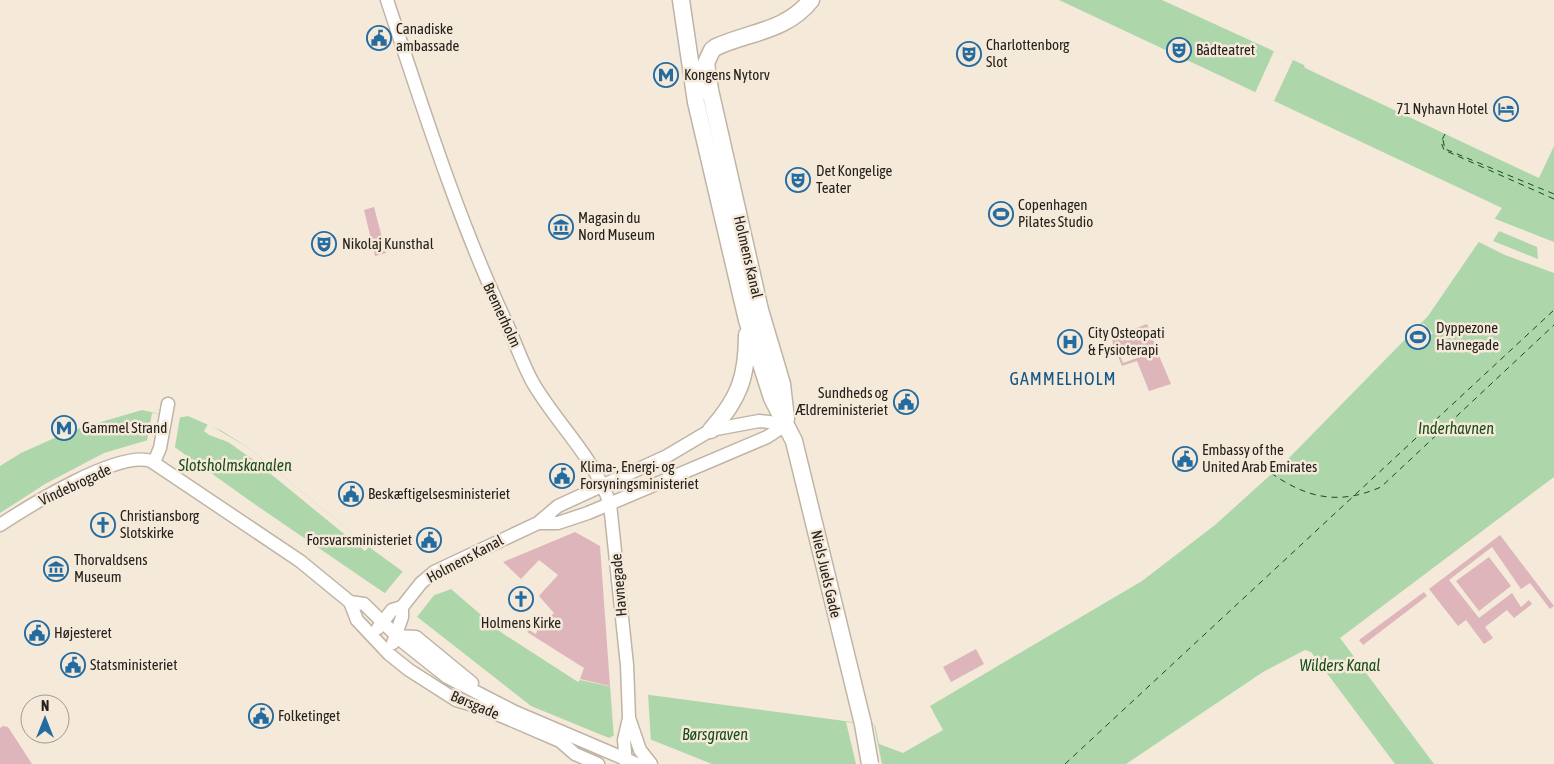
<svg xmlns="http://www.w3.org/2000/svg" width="1554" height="764" viewBox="0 0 1554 764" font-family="'Asap Condensed',sans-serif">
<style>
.green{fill:#ddb5bb}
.water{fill:#aed6ab}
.pier{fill:#f5e9da;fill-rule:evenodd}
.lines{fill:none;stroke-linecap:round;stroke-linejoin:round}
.ferry{stroke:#174d16;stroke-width:1;stroke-dasharray:6 5;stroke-linecap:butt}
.minor-casing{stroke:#bfb4a5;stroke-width:15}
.major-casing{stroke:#bfb4a5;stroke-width:19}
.minor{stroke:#fff;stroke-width:12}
.major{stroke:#fff;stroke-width:16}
.major-bridge-casing{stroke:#bfb4a5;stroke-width:19;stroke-linecap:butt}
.major-bridge{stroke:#fff;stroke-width:16}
.labels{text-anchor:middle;stroke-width:5;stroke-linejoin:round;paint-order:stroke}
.poi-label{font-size:15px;fill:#25211c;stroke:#f5e9da;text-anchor:start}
.street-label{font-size:15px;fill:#25211c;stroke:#f5e9da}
.water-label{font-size:16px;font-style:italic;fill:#174d16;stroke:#f5e9da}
.quarter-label{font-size:18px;letter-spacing:1px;fill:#145887;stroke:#f5e9da}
</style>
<rect width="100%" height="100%" fill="#f5e9da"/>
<path class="green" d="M 374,207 L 386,253 L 375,256 L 364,210 Z
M 1147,324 L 1157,349 L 1141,354 L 1128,349 L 1119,353 L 1123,363 L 1157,351 L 1171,384 L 1149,391 L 1137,361 L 1122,366 L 1113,345 L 1112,337 Z
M 575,532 L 600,546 L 610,686 L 580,679 L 584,668 L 527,632 L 529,630 L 536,634 L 538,628 L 554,613 L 539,596 L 558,575 L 539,560 L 521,579 L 503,562 Z
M 1500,535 L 1554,606 L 1550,609 L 1530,583 L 1521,589 L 1492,547 L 1449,580 L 1479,618 L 1512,593 L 1521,607 L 1529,600 L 1532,604 L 1514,618 L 1507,610 L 1485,627 L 1493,638 L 1484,644 L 1466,620 L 1458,626 L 1429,589 Z
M 1489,557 L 1511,586 L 1479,611 L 1456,581 Z
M 1424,592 L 1427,596 L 1363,645 L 1359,640 Z
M 976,649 L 984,664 L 951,682 L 943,667 Z
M 3,726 L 8,727 L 32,764 L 0,764 L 0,728 Z"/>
<path class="water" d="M 1059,0 L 1162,0 L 1304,65 L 1305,68 L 1539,178 L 1554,146 L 1554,477 L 1340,638 L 1434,764 L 1395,764 L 1311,652 L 1305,650 L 1263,672 L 1126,764 L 712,764 L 652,740 L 613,736 L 609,738 L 531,706 L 402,605 L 253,503 L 173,446 L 148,440 L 104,453 L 45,484 L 0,513 L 0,466 L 21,453 L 70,431 L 142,410 L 177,418 L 188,416 L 222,431 L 249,448 L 369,547 L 435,595 L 451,589 L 502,633 L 578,682 L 580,680 L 650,695 L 875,725 L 879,744 L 903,753 L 943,730 L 930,706 L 1142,581 L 1215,525 L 1287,460 L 1428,316 L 1502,208 Z"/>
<path class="pier" d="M 1274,51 L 1293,60 L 1274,101 L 1255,93 Z
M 1493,218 L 1554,242 L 1554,273 L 1505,255 L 1477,241 ZM 1499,231 L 1537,247 L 1538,259 L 1493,241 Z
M 1423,323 L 1433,333 L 1418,349 L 1408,339 Z
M 152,413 L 180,417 L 175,447 L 147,441 Z
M 208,424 L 249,448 L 369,547 L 365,551 L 255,461 L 228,442 L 209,435 L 204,431 Z
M 404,570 L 435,594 L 417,617 L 384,594 Z
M 610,685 L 648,693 L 651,743 L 614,739 Z
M 846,722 L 874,725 L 882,764 L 856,764 Z"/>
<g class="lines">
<path class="ferry" d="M 1445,134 L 1441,142 L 1444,150 L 1554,199
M 1443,140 L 1445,149 L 1554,194
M 1271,473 C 1308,499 1340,505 1381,487 L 1554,325
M 1065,764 L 1554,310"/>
<defs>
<path id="minor" d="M 387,0 C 423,108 457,217 505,320 C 515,341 522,363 533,383 C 557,424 594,457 610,504 L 627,665 L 629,718 L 624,740 L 626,764
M 154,462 L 160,448 L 168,404
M 538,523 L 558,523 L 588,513 L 767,437 L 787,424
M 0,525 C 29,506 118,450 151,461 L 300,561 L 350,602 L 357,620 L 389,654 L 409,670 L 456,700 L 483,708 L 560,741 L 575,754 L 598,764
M 350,602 L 364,604 L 403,642 L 447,677 L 515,712 L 637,764
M 402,607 L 421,583 L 434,572 L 538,523 L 558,506 L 667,456 L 711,430 L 759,421 L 787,424
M 378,628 L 392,610 L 402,607
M 395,636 L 416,637 L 472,683
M 393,643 L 402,617 L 402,607
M 629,718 L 640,750 L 651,764"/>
<path id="major" d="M 681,0 L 696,102 L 747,320 L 772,398 L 794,441 L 863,724
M 786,419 L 782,384 L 760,310 L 710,90 L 706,63 L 712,50 L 716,47 C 749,32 787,31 811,0
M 711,430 C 739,399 747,377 747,335"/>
</defs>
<use href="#minor" class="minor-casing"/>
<use href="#major" class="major-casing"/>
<use href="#minor" class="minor"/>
<use href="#major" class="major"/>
<defs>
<path id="major-bridge" d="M 863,724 L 870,764"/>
</defs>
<use href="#major-bridge" class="major-bridge-casing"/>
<use href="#major-bridge" class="major-bridge"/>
</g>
<defs>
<symbol id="civic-ring" viewBox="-11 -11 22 22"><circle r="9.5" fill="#f5e9da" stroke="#246ca0" stroke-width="1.5"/><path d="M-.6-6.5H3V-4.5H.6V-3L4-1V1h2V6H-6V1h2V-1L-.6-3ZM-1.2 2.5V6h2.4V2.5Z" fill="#246ca0"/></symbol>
<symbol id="theatre-ring" viewBox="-11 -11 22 22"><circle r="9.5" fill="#f5e9da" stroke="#246ca0" stroke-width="1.5"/><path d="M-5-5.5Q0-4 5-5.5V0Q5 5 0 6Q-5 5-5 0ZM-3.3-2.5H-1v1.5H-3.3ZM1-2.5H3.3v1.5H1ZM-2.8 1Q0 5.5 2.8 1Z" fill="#246ca0"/></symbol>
<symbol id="metro-ring" viewBox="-11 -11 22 22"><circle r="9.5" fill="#f5e9da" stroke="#246ca0" stroke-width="1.5"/><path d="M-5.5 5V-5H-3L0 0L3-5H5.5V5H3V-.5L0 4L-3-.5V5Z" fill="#246ca0"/></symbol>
<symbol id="hotel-ring" viewBox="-11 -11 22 22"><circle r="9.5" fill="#f5e9da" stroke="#246ca0" stroke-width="1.5"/><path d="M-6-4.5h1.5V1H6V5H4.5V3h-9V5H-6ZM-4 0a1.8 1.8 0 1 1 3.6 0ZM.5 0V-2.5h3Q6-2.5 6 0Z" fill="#246ca0"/></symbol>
<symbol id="stadium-ring" viewBox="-11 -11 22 22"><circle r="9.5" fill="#f5e9da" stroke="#246ca0" stroke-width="1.5"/><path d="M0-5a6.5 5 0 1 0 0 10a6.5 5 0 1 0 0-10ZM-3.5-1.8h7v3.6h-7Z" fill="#246ca0"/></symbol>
<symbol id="museum-ring" viewBox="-11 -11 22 22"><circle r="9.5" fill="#f5e9da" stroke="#246ca0" stroke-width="1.5"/><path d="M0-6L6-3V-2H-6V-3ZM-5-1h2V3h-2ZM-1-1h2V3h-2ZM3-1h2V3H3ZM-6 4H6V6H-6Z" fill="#246ca0"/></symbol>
<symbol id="hospital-ring" viewBox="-11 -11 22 22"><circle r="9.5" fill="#f5e9da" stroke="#246ca0" stroke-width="1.5"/><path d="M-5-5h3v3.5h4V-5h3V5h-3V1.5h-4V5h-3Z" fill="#246ca0"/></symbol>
<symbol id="church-ring" viewBox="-11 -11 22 22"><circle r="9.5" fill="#f5e9da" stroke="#246ca0" stroke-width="1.5"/><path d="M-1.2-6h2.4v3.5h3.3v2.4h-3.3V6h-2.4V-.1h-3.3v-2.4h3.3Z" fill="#246ca0"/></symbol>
</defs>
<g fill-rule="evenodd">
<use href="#civic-ring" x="365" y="24" width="28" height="28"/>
<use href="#theatre-ring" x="1165" y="36" width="28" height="28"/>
<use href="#theatre-ring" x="955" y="40" width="28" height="28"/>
<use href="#metro-ring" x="652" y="61" width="28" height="28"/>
<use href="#hotel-ring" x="1492" y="95" width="28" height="28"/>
<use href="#theatre-ring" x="784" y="166" width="28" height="28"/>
<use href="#stadium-ring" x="987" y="200" width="28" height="28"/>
<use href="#museum-ring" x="547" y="213" width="28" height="28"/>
<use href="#theatre-ring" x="310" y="230" width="28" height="28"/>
<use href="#stadium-ring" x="1404" y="323" width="28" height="28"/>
<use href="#hospital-ring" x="1056" y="328" width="28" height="28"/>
<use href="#civic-ring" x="892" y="388" width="28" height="28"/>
<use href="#metro-ring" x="50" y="414" width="28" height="28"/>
<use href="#civic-ring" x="1171" y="445" width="28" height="28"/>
<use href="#civic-ring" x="548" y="462" width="28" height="28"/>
<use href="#civic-ring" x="337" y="480" width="28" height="28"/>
<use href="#church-ring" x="89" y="511" width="28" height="28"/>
<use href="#civic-ring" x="415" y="526" width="28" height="28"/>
<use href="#museum-ring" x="42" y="555" width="28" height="28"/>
<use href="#church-ring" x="507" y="585" width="28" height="28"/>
<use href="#civic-ring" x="23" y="619" width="28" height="28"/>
<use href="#civic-ring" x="59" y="651" width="28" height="28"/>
<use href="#civic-ring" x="247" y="702" width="28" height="28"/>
</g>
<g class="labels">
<g class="poi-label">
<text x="396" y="34">Canadiske<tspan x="396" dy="17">ambassade</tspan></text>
<text x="986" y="50">Charlottenborg<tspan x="986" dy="17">Slot</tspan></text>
<text x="1196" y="55">Bådteatret</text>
<text x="684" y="80">Kongens Nytorv</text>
<text x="1488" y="114" text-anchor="end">71 Nyhavn Hotel</text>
<text x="816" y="176">Det Kongelige<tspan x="816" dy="17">Teater</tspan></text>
<text x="1018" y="210">Copenhagen<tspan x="1018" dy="17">Pilates Studio</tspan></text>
<text x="578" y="223">Magasin du<tspan x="578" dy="17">Nord Museum</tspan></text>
<text x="342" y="249">Nikolaj Kunsthal</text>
<text x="1436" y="333">Dyppezone<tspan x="1436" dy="17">Havnegade</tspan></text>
<text x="1088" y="338">City Osteopati<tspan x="1088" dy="17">&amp; Fysioterapi</tspan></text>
<text x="888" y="398" text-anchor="end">Sundheds og<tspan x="888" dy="17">Ældreministeriet</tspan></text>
<text x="82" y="433">Gammel Strand</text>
<text x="1202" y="455">Embassy of the<tspan x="1202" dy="17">United Arab Emirates</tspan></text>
<text x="580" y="472">Klima-, Energi- og<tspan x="580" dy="17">Forsyningsministeriet</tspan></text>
<text x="368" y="499">Beskæftigelsesministeriet</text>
<text x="120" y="521">Christiansborg<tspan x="120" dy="17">Slotskirke</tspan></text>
<text x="412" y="545" text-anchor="end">Forsvarsministeriet</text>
<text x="74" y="565">Thorvaldsens<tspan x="74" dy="17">Museum</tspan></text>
<text x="521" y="628" text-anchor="middle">Holmens Kirke</text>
<text x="54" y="638">Højesteret</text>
<text x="90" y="670">Statsministeriet</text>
<text x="278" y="721">Folketinget</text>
</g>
<g class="street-label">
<text transform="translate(748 257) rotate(77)" y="5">Holmens Kanal</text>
<text transform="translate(502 315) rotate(65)" y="5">Bremerholm</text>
<text transform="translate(75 485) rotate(-25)" y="5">Vindebrogade</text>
<text transform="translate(465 559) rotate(-28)" y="5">Holmens Kanal</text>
<text transform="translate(826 574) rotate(77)" y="5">Niels Juels Gade</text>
<text transform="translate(619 585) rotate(-95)" y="5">Havnegade</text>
<text transform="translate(475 705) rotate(23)" y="5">Børsgade</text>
</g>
<g class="water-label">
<text x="1456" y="434">Inderhavnen</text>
<text x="235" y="471">Slotsholmskanalen</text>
<text x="1340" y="671">Wilders Kanal</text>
<text x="715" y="740">Børsgraven</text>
</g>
<g class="quarter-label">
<text x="1063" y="385">GAMMELHOLM</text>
</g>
</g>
<g transform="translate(45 719)"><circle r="24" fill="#f5e9da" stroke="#a2998e"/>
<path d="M0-4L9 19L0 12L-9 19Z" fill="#246ca0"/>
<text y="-8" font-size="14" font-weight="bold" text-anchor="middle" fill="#25211c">N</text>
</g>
</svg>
